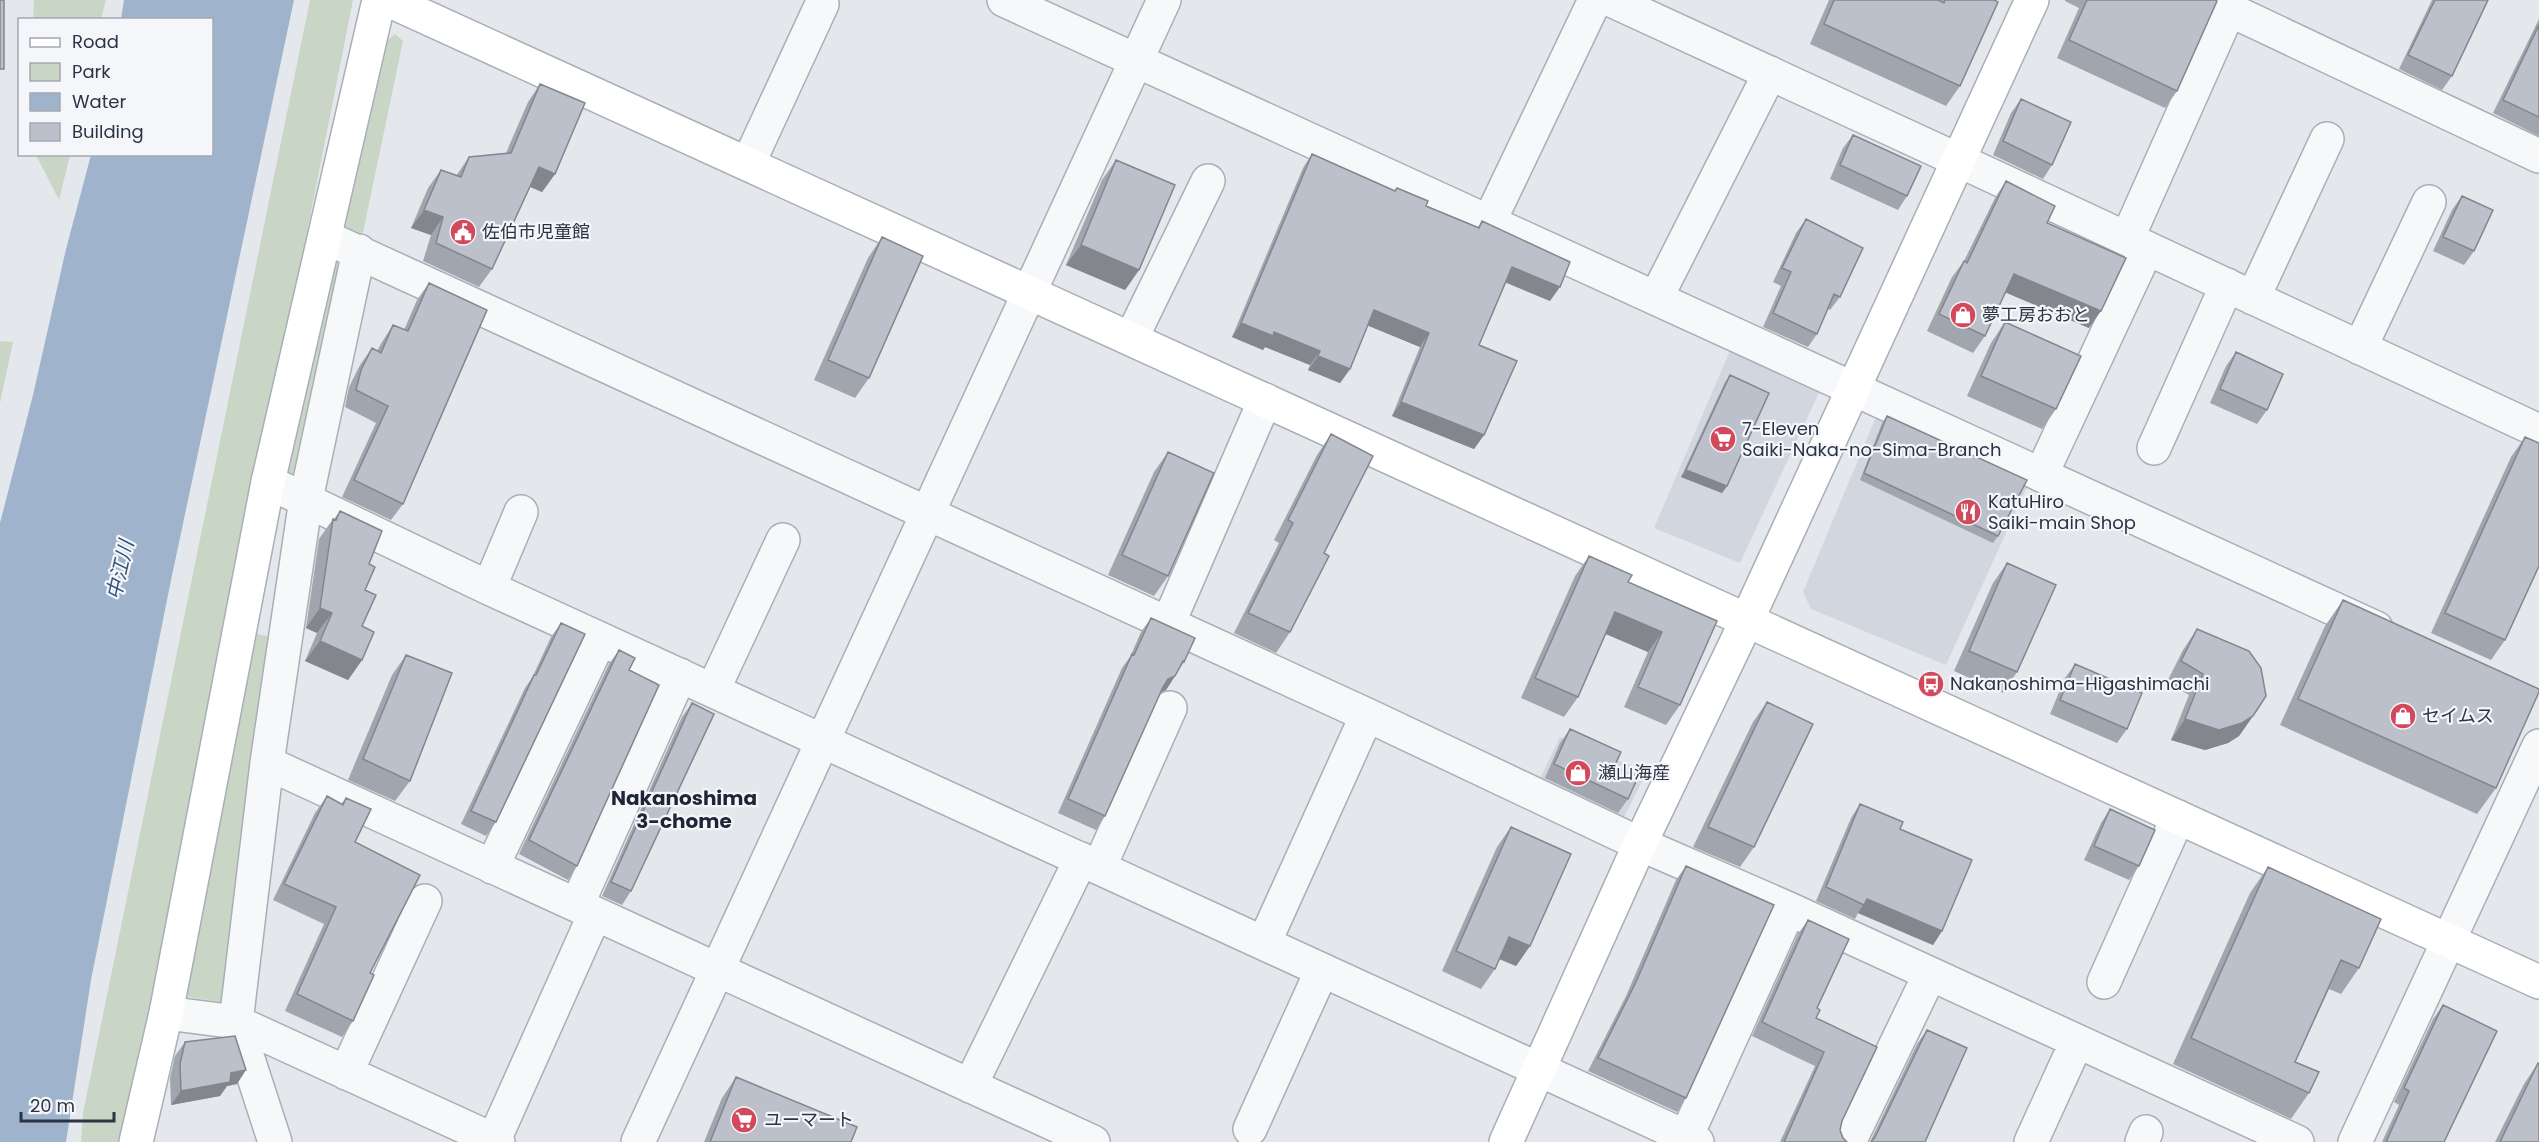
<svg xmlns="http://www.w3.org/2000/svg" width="2539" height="1142" viewBox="0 0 2539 1142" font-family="Poppins,'Noto Sans JP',sans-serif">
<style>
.built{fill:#d2d6de}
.green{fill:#c9d6c5}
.water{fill:#9fb4cc}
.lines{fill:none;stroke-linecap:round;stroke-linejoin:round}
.street-casing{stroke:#a9aeb7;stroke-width:36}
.secondary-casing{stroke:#a9aeb7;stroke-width:36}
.street{stroke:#f7f8fa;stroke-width:33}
.secondary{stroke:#fff;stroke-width:33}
.wall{fill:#a1a5ae}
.shaded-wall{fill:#83868d}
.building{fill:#bbc0ca;stroke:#83868d;stroke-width:1.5}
.labels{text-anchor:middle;stroke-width:4.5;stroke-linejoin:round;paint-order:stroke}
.poi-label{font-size:18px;fill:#2b3445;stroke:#f4f6f9;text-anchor:start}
.water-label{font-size:20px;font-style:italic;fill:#34527a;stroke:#f4f6f9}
.neighbourhood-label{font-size:20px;font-weight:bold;fill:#1d2536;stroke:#f4f6f9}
</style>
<rect width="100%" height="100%" fill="#e4e7ec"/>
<path class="built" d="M 1732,346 L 1823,384 L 1740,563 L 1654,528 Z
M 1878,412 L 2030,480 L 1946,665 L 1811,609 L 1803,592 Z
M 1560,737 L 1647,772 L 1622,821 L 1538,783 Z"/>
<path class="green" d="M 34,0 L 106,0 L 101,19 L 33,20 Z
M 310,0 L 353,0 L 250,520 L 123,1142 L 81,1142 L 83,1113 Z
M 395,34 L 403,41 L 361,242 L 340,229 L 387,41 Z
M 36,155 L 70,155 L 59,200 Z
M 334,248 L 350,256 L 302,483 L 279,473 Z
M 0,341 L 13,342 L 0,403 Z
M 257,634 L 272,637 L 229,1003 L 182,996 Z"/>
<path class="water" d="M 124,0 L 294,0 L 170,585 L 91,980 L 66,1142 L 0,1142 L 0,523 L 33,395 L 66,249 L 91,155 L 212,154 L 212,20 L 121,19 Z"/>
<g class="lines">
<defs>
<path id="street" d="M 1004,0 L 2376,628
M 1611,0 L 1958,160 L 2539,431
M 2209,0 L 2539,156
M 748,164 L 822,4
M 1489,222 L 1595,0
M 325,237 L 1367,715 L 1640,844 L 1789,909 L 2297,1142
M 2127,239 L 2229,10
M 1656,298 L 1770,73
M 2253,298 L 2327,139
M 1131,339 L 1208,181
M 2360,348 L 2429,202
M 2154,448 L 2227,285
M 2041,475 L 2147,248
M 268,482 L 489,588 L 1697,1142
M 489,588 L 521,512
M 1168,624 L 1265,400
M 713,690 L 783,540
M 267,763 L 1093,1142
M 492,867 L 600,639
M 1099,868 L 1170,708
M 577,905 L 680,675
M 1264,943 L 1367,715
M 2104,982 L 2178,817
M 166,1013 L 236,1022 L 498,1142
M 346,1073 L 425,901
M 970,1086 L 1081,859
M 1250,1129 L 1322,970
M 1686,1137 L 1789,909
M 494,1140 L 595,914
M 275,1142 L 236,1022 L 267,763 L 306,499 L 359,251
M 638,1142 L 1164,0
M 1849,1142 L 1930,974
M 2031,1142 L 2077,1041
M 2142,1142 L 2146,1132
M 2355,1142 L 2539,746"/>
<path id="secondary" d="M 388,0 L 2539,982
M 136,1142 L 166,1013 L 268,482 L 379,0
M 1506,1142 L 1640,844 L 1747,620 L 2032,0"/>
</defs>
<use href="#street" class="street-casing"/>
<use href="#secondary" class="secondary-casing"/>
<use href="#street" class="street"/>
<use href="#secondary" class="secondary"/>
</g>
<path class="wall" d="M 1829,0 L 1938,0 L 1940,1 L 1940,0 L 1994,0 L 1960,86 L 1946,106 L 1810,44 Z
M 2065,0 L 2215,0 L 2177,91 L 2165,108 L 2057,58 L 2079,8 L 2065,1 Z
M 2432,0 L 2488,0 L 2452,76 L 2442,90 L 2399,69 Z
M 2539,19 L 2539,136 L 2493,113 Z
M 540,84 L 555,174 L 542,192 L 530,187 L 492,269 L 479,287 L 423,261 L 431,235 L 411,228 L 428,188 L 441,170 L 456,176 L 469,157 L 506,153 L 528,102 Z
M 2021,99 L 2052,165 L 2043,179 L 1993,155 L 2011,113 Z
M 1853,135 L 1907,196 L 1898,210 L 1830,179 L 1843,148 Z
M 1312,154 L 1394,191 L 1397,188 L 1426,206 L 1478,227 L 1482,221 L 1550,301 L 1506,282 L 1479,345 L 1484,435 L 1474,449 L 1392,416 L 1420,347 L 1367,325 L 1350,369 L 1340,383 L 1308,370 L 1310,365 L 1265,347 L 1263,350 L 1232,337 L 1303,168 Z
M 1116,160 L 1139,270 L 1125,290 L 1066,265 L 1102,180 Z
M 2006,181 L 2047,223 L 2089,328 L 2005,292 L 1985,336 L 1973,353 L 1927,331 L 1952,277 L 1964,261 L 1995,198 Z
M 2462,196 L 2474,251 L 2464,265 L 2433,251 L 2452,210 Z
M 1806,219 L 1840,297 L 1830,310 L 1828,309 L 1817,334 L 1808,347 L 1763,327 L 1781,286 L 1773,282 L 1796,233 Z
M 882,237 L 869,378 L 855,398 L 814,380 L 868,258 Z
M 429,283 L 403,504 L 391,520 L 342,497 L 376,423 L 345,407 L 349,387 L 360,365 L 372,348 L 377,351 L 382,342 L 393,325 L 404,330 L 417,300 Z
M 2005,322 L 2056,409 L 2042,429 L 1967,396 L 1991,343 Z
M 2236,352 L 2267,410 L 2257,424 L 2210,403 L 2226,366 Z
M 1730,375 L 1727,486 L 1722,493 L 1681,477 L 1725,382 Z
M 1887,416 L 1998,536 L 1993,543 L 1860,480 L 1882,423 Z
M 1331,434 L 1324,553 L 1290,632 L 1276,653 L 1234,633 L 1279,543 L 1274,540 L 1317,455 Z
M 2525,437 L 2505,640 L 2491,660 L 2431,633 L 2511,457 Z
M 1168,452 L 1168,576 L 1154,596 L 1108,575 L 1154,472 Z
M 340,511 L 369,564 L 365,590 L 362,626 L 362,660 L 348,680 L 305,661 L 317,633 L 306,628 L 319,539 L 333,519 L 334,519 Z
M 1589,556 L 1628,582 L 1717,621 L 1680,705 L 1666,725 L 1624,707 L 1648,652 L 1606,634 L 1578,697 L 1564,717 L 1521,698 L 1575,576 Z
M 2007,563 L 2017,672 L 2003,693 L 1954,671 L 1993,583 Z
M 2343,600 L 2496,788 L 2477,814 L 2280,725 L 2325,626 Z
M 1151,618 L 1184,662 L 1166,690 L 1160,693 L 1105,816 L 1096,830 L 1058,813 L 1122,668 L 1130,657 L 1141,632 Z
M 561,623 L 496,822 L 486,836 L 461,824 L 525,688 L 532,678 L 551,637 Z
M 2197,629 L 2253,716 L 2239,736 L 2228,743 L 2205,750 L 2171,740 L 2189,695 L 2167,682 L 2183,650 Z
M 619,650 L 629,670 L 577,866 L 568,880 L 519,854 L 609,664 Z
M 406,655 L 410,781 L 395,801 L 348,780 L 392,675 Z
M 2075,664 L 2127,729 L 2117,743 L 2050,714 L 2065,678 Z
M 1767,702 L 1754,847 L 1740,867 L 1693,847 L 1753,722 Z
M 692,703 L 631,891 L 622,905 L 602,896 L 682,717 Z
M 1570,729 L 1614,767 L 1628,799 L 1618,813 L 1545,778 L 1560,743 Z
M 327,796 L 341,804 L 346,798 L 355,842 L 370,973 L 353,1021 L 342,1037 L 285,1011 L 324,924 L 273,900 L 315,813 Z
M 1860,804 L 1900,829 L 1942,931 L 1933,945 L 1858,913 L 1855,919 L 1816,901 L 1851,818 Z
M 2110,809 L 2139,866 L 2129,880 L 2084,860 L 2101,823 Z
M 1511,827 L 1530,946 L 1516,966 L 1499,959 L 1495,969 L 1481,989 L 1442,971 L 1497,847 Z
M 1686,866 L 1686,1098 L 1677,1112 L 1588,1071 L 1626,996 L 1676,880 Z
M 2268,867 L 2359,968 L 2341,994 L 2329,989 L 2295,1062 L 2309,1093 L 2291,1119 L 2173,1064 L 2250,893 Z
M 1808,920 L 1817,1008 L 1816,1018 L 1842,1121 L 1840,1130 L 1843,1138 L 1847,1142 L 1780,1142 L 1815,1066 L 1752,1036 L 1798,934 Z
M 2443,1005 L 2444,1142 L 2382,1142 L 2399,1105 L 2394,1102 L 2433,1019 Z
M 1927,1030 L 1925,1142 L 1870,1142 L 1917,1044 Z
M 185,1042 L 237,1084 L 227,1086 L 220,1096 L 171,1105 L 170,1078 L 175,1056 Z
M 2538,1063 L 2539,1142 L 2495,1142 L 2524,1084 Z
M 736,1077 L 851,1142 L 704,1142 L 722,1098 Z"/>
<path class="shaded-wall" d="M 539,167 L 555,174 L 542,192 L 526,185 Z
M 424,210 L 443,217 L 431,235 L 411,228 Z
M 1081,245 L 1139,270 L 1125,290 L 1066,265 Z
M 1512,267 L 1560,287 L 1550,301 L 1502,281 Z
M 2014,274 L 2101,311 L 2089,328 L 2002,291 Z
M 1374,310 L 1429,333 L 1420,347 L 1364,324 Z
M 1241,323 L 1274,332 L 1320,351 L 1310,365 L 1265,347 L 1263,350 L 1232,337 Z
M 1318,356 L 1350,369 L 1340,383 L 1308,370 Z
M 1401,402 L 1484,435 L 1474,449 L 1392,416 Z
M 1686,470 L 1727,486 L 1722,493 L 1681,477 Z
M 320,608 L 332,613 L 317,633 L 306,628 Z
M 1615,612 L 1662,632 L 1648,652 L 1601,632 Z
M 320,641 L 362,660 L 348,680 L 305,661 Z
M 1175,676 L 1166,690 L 1159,693 L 1153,700 L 1168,679 Z
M 2253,716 L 2239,736 L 2228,743 L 2205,750 L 2171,740 L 2185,719 Z
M 1867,899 L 1942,931 L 1933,945 L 1858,913 Z
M 1509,937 L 1530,946 L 1516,966 L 1495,957 Z
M 246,1070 L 237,1084 L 227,1086 L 220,1096 L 171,1105 L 181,1091 L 231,1073 Z"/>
<path class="building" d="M 0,0 L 4,0 L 4,69 L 0,69 Z
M 1834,0 L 1938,0 L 1944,3 L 1945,0 L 1994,0 L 1998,2 L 1960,86 L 1824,24 Z
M 2087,0 L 2215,0 L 2217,1 L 2177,91 L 2069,40 Z
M 2435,0 L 2488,0 L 2452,76 L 2408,55 Z
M 2539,25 L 2539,117 L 2503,100 Z
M 540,84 L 585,103 L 555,174 L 539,167 L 492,269 L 436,243 L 443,217 L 424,210 L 441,170 L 461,177 L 469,157 L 511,153 Z
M 2021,99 L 2071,122 L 2052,165 L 2003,141 Z
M 1853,135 L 1921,166 L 1907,196 L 1840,165 Z
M 1312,154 L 1395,191 L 1397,188 L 1428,201 L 1426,206 L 1479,228 L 1482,221 L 1570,262 L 1560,287 L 1512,267 L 1479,345 L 1517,361 L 1484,435 L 1401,402 L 1429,333 L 1374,310 L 1350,369 L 1318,356 L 1320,351 L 1274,332 L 1273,336 L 1241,323 Z
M 1116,160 L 1175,185 L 1139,270 L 1081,245 Z
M 2006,181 L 2055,206 L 2047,223 L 2126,258 L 2101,311 L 2014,274 L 1985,336 L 1939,314 L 1964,261 L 1967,263 Z
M 2462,196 L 2493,210 L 2474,251 L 2443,237 Z
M 1806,219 L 1863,248 L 1840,297 L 1834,294 L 1817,334 L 1773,313 L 1791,272 L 1782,268 Z
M 882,237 L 923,256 L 869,378 L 828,360 Z
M 429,283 L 487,310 L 403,504 L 354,480 L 388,406 L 356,390 L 361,370 L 372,348 L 381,353 L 393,325 L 408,331 Z
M 2005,322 L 2081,356 L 2056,409 L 1981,376 Z
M 2236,352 L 2283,374 L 2267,410 L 2220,389 Z
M 1730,375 L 1769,393 L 1727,486 L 1686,470 Z
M 1887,416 L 2027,480 L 1998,536 L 1864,473 Z
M 1331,434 L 1373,456 L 1324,553 L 1329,556 L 1290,632 L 1248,613 L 1293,523 L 1288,520 Z
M 2525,437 L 2539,443 L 2539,566 L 2505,640 L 2445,613 Z
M 1168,452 L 1214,473 L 1168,576 L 1122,555 Z
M 340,511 L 382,531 L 369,564 L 375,567 L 365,590 L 376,595 L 362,626 L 374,632 L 362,660 L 320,641 L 332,613 L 320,608 L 333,519 L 336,520 Z
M 1589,556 L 1632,575 L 1628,582 L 1717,621 L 1680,705 L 1638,687 L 1662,632 L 1615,612 L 1578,697 L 1535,678 Z
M 2007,563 L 2056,585 L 2017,672 L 1969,651 Z
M 2343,600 L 2539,689 L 2539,692 L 2496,788 L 2298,699 Z
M 1151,618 L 1195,638 L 1184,662 L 1183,661 L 1175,676 L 1168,679 L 1163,687 L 1105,816 L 1068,799 L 1132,654 L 1134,655 Z
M 561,623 L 585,634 L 496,822 L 471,811 L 534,675 L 536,675 Z
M 2197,629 L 2249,651 L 2261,668 L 2266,696 L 2253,716 L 2242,723 L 2219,730 L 2185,719 L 2203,674 L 2181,661 Z
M 619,650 L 635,658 L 629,670 L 659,685 L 577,866 L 529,840 Z
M 406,655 L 452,673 L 410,781 L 363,759 Z
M 2075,664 L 2142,693 L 2127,729 L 2060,700 Z
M 1767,702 L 1813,724 L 1754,847 L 1708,827 Z
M 692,703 L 714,714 L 631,891 L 611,882 Z
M 1570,729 L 1621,752 L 1614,767 L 1638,777 L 1628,799 L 1554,764 Z
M 327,796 L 343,805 L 346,798 L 371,809 L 355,842 L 420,875 L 370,973 L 374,975 L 353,1021 L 297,994 L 336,907 L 284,884 Z
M 1860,804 L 1903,822 L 1900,829 L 1972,860 L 1942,931 L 1867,899 L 1864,905 L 1826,887 Z
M 2110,809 L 2155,830 L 2139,866 L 2094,846 Z
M 1511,827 L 1571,854 L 1530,946 L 1509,937 L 1495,969 L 1456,951 Z
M 1686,866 L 1774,905 L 1686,1098 L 1598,1058 L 1636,982 Z
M 2268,867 L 2381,919 L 2359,968 L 2341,960 L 2295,1062 L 2319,1072 L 2309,1093 L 2191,1038 Z
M 1808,920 L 1849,939 L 1817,1008 L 1820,1010 L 1816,1018 L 1877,1047 L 1842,1121 L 1840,1130 L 1843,1138 L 1847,1142 L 1784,1142 L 1824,1052 L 1762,1022 Z
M 2443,1005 L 2497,1031 L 2444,1142 L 2386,1142 L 2409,1091 L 2404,1088 Z
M 1927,1030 L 1967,1048 L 1925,1142 L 1871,1142 L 1875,1137 Z
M 235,1036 L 246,1070 L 231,1073 L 230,1082 L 181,1091 L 180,1064 L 185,1042 Z
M 2538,1063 L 2539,1064 L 2539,1142 L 2500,1142 Z
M 736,1077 L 857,1127 L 851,1142 L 710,1142 Z"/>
<defs>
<symbol id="civic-disc" viewBox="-11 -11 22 22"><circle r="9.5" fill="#d1495b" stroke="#f4f6f9"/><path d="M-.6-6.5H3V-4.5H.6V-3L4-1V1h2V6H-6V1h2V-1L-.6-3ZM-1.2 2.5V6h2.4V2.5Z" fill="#fff"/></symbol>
<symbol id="shop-disc" viewBox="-11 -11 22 22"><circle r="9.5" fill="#d1495b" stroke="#f4f6f9"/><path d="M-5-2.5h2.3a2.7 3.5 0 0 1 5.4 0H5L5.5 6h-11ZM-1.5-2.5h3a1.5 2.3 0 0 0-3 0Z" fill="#fff"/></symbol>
<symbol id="supermarket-disc" viewBox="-11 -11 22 22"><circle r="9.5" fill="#d1495b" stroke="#f4f6f9"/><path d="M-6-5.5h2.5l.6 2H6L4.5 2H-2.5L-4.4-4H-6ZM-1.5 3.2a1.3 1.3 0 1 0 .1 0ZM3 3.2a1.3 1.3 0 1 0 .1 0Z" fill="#fff"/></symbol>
<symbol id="restaurant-disc" viewBox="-11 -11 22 22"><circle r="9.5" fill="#d1495b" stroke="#f4f6f9"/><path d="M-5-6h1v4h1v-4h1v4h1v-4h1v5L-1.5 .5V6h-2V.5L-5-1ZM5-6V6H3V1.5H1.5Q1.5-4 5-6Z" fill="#fff"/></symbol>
<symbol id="bus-disc" viewBox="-11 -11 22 22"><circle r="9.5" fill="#d1495b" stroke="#f4f6f9"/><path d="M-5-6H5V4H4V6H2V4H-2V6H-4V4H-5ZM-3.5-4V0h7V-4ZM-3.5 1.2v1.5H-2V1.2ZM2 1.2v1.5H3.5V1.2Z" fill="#fff"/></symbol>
</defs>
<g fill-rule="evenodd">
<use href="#civic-disc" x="448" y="217" width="30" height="30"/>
<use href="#shop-disc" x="1948" y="300" width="30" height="30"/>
<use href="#supermarket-disc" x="1708" y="424" width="30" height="30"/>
<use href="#restaurant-disc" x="1953" y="497" width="30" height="30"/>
<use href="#bus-disc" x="1916" y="669" width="30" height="30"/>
<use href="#shop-disc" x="2388" y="701" width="30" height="30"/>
<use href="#shop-disc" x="1563" y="758" width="30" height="30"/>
<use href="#supermarket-disc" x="729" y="1105" width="30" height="30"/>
</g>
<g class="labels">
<g class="poi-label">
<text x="482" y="238">佐伯市児童館</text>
<text x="1982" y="321">夢工房おおと</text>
<text x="1742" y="435">7-Eleven<tspan x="1742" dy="21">Saiki-Naka-no-Sima-Branch</tspan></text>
<text x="1988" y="508">KatuHiro<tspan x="1988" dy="21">Saiki-main Shop</tspan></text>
<text x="1950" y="690">Nakanoshima-Higashimachi</text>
<text x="2422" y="722">セイムス</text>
<text x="1598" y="779">瀬山海産</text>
<text x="764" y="1126">ユーマート</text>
</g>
<g class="water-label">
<text transform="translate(120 570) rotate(-77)" y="7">中江川</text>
</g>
<g class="neighbourhood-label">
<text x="684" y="805">Nakanoshima<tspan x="684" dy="23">3-chome</tspan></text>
</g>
</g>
<rect x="18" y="18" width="195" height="138" fill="#f4f6f9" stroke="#a4a8b1" stroke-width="1.5"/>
<rect x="30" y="38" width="30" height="9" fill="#ffffff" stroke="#a4a8b1" stroke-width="1.5"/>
<text x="72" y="48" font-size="18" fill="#2b3445">Road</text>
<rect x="30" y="63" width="30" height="18" fill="#c9d6c5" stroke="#a4a8b1" stroke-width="1.5"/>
<text x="72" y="78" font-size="18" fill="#2b3445">Park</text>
<rect x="30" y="93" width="30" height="18" fill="#9fb4cc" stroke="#a4a8b1" stroke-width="1.5"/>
<text x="72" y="108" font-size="18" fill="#2b3445">Water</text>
<rect x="30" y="123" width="30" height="18" fill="#bbc0ca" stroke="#a4a8b1" stroke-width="1.5"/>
<text x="72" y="138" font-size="18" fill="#2b3445">Building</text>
<path d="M21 1112v9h93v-9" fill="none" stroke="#2b3445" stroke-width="3"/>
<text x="30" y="1112" font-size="18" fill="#2b3445" stroke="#f4f6f9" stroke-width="4.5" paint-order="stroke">20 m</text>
</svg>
